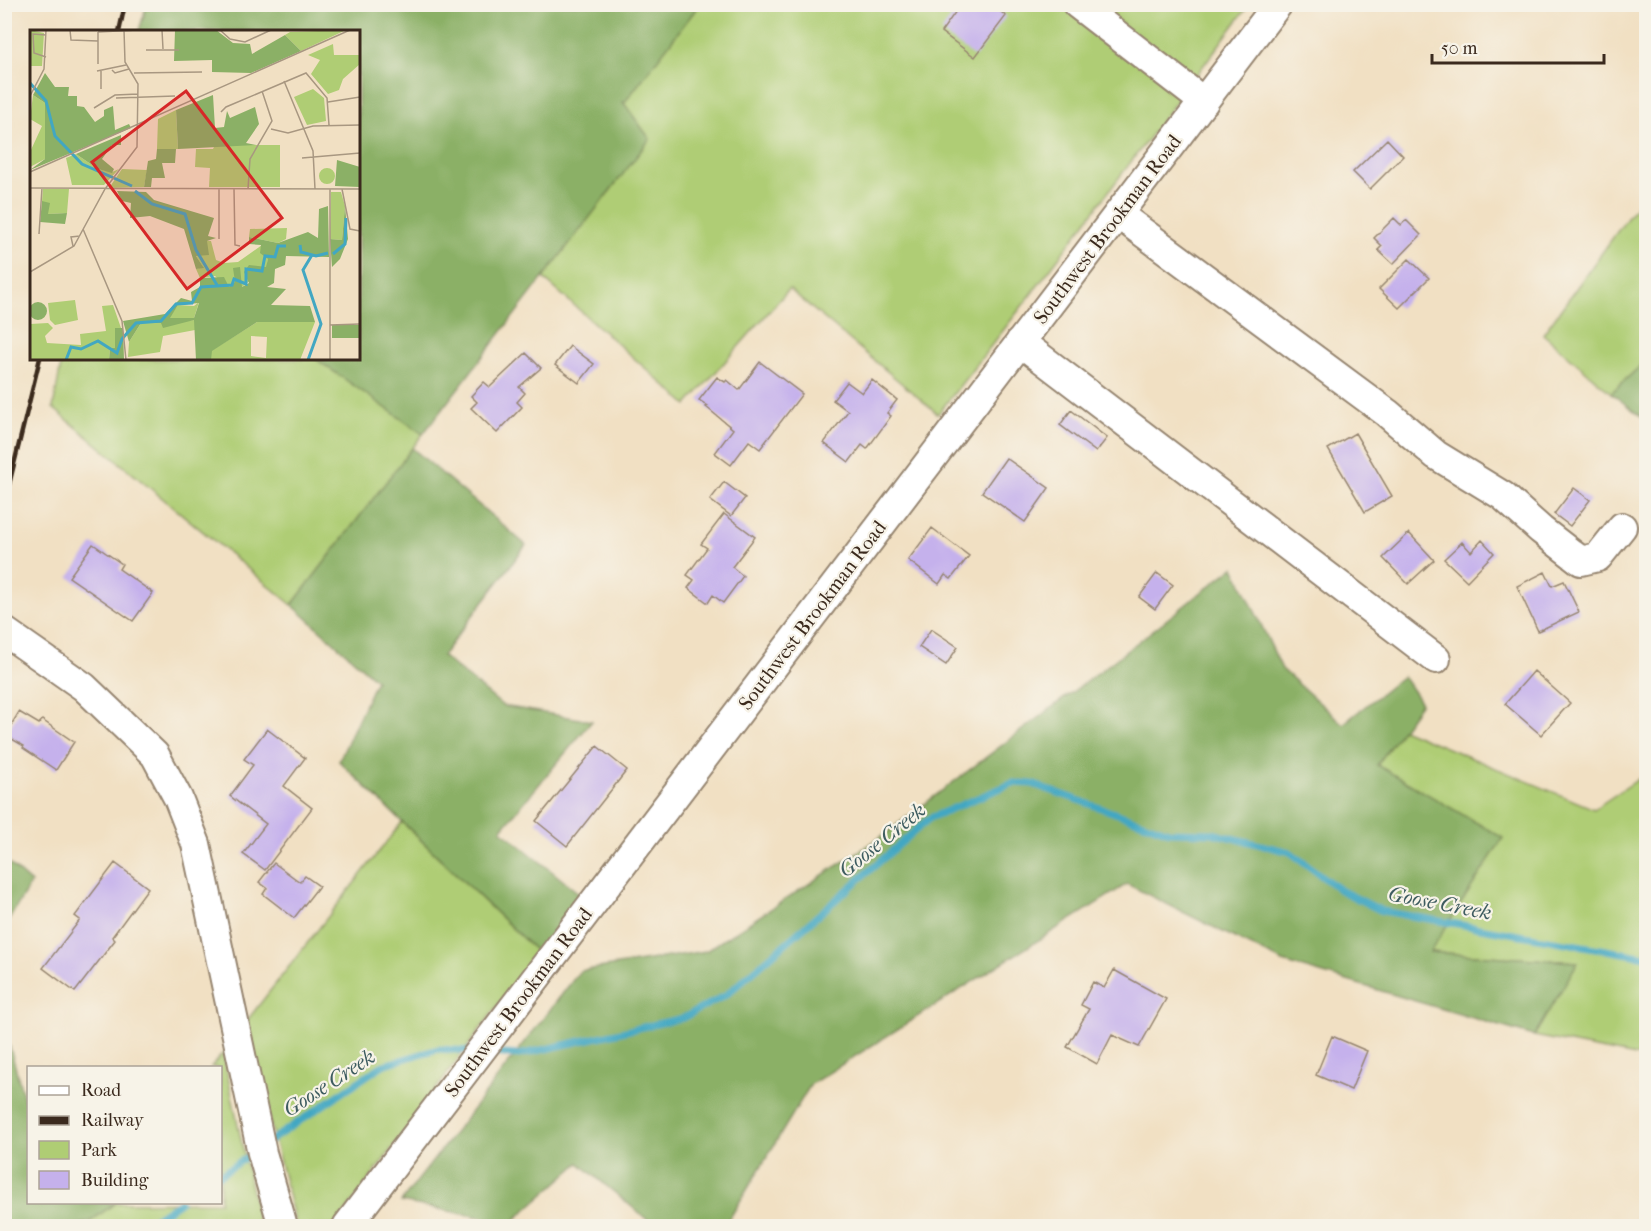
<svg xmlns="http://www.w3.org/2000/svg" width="1651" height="1231" viewBox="0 0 1651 1231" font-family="'IM FELL French Canon',serif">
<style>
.green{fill:#afcd74;stroke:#757c49;stroke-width:1.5}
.forest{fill:#8bb066;stroke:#636d42;stroke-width:1.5}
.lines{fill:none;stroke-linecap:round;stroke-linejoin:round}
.stream{stroke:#42a7c2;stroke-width:7}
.building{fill:#c5b1ec}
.minor-casing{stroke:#968570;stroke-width:32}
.minor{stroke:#fff;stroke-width:28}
.rail{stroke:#3b2a1e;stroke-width:4.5}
.labels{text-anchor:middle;stroke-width:4.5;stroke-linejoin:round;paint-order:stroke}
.street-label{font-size:20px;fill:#3b2a1e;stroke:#f7f3e8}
.water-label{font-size:21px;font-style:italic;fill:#3e5c60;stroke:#f7f3e8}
.inset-river{fill:none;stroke:#42a7c2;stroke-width:3}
.inset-road{fill:none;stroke:#a89781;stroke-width:1.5}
.view{fill:#d62828;fill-opacity:0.15;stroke:#d62828;stroke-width:3}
.inset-edge{fill:none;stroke:#3b2a1e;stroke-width:3}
</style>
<rect width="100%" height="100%" fill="#f7f3e8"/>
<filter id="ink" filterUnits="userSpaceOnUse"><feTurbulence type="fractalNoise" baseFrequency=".0167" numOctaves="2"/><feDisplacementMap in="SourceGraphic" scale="12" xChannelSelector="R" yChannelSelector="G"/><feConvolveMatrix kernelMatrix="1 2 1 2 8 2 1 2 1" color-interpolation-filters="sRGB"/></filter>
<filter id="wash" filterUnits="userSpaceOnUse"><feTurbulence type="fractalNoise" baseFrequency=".008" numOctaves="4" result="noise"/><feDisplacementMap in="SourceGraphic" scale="24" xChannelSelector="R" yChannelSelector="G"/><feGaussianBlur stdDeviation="1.35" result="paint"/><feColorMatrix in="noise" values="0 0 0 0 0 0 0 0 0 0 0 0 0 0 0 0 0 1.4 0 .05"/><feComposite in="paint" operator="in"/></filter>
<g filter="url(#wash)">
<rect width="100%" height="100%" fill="#f1e0c3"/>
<path class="green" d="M 699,5 L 1249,5 L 1030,296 L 938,414 L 789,289 L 687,405 L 543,278 L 649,139 L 623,102 Z
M 1646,192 L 1646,361 L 1611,393 L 1543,334 Z
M 62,359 L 316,359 L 423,434 L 292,605 L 53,408 Z
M 1402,729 L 1594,809 L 1646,774 L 1646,1058 L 1534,1036 L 1577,962 L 1430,952 L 1377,765 Z
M 402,822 L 537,952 L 335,1226 L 296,1226 L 245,1023 Z
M 223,1053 L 259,1226 L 76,1226 L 91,1221 L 115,1203 L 220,1202 L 220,1068 L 211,1067 Z"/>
<path class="forest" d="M 147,4 L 699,5 L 625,102 L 623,102 L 650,139 L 423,434 L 316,359 L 358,358 L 358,32 L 139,31 Z
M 1646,361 L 1646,420 L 1611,393 Z
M 412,448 L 526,545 L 442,656 L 503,706 L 592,721 L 501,830 L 581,895 L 537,952 L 339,761 L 376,680 L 292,605 Z
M 1234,567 L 1282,669 L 1343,724 L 1403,676 L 1421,703 L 1377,765 L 1503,838 L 1430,952 L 1578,962 L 1534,1036 L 1283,962 L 1127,884 L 811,1084 L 725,1226 L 655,1226 L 579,1163 L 511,1223 L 401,1202 L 580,971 L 706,951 L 878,839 L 1116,659 Z
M 5,860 L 31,883 L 5,926 Z
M 4,1026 L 28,1113 L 28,1202 L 115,1203 L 91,1221 L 76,1226 L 5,1226 Z"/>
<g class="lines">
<path class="stream" d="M 490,1053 L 519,1055 L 683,1018 L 726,995 L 930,818 L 1013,783 L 1032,784 L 1169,832 L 1212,833 L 1290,852 L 1340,890 L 1382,911 L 1646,957
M 267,1143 L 383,1065 L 438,1049 L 470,1051
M 220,1175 L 256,1151
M 144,1226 L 180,1202"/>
</g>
<g id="blocks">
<path class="building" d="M 961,4 L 991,4 L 1006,16 L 975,57 L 941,32 Z
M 1387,139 L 1403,156 L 1370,189 L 1353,172 Z
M 1394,218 L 1401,225 L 1406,220 L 1421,235 L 1393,264 L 1378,250 L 1382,246 L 1374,238 Z
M 1409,259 L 1429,278 L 1399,308 L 1379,289 Z
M 570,346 L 594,364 L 579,383 L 555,365 Z
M 526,353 L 541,368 L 519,387 L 525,393 L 517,402 L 522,407 L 497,433 L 471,408 L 477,402 L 471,396 L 484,382 L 490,387 Z
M 760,362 L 802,394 L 760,449 L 749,441 L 731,465 L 715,453 L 733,429 L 706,407 L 708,406 L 699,400 L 717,377 L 725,382 L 727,380 L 739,390 Z
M 872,380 L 897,400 L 887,413 L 891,416 L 867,449 L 862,445 L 849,462 L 824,443 L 848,411 L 833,400 L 847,382 L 862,393 Z
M 1071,410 L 1107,438 L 1096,452 L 1060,425 Z
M 1355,433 L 1392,496 L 1365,512 L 1328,449 Z
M 1006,458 L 1049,488 L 1025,522 L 982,492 Z
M 724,482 L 745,498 L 731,516 L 710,500 Z
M 1574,488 L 1590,500 L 1570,526 L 1554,514 Z
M 724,514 L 755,537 L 732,567 L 743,576 L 723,603 L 713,595 L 708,603 L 688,588 L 694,580 L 687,575 L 707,548 L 701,544 Z
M 932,528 L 969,556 L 951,579 L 945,575 L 939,584 L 908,560 Z
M 1409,533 L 1434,560 L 1408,584 L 1383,558 Z
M 1482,540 L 1494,553 L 1467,581 L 1444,559 L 1462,542 L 1471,552 Z
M 93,544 L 122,564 L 119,569 L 153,593 L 133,621 L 69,577 Z
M 1545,572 L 1552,586 L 1564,581 L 1579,612 L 1538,631 L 1517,586 Z
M 1157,573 L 1173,585 L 1155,609 L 1139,597 Z
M 931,629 L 958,647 L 946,665 L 919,647 Z
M 1534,671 L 1570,703 L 1541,735 L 1505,704 Z
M 19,712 L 39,724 L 42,720 L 74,742 L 56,770 L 23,748 L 24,746 L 5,735 Z
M 267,729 L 305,758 L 284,786 L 312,808 L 265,870 L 243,854 L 266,824 L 230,796 L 253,765 L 244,759 Z
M 597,746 L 627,770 L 567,846 L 536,821 Z
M 115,863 L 148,888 L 112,937 L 115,940 L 75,992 L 43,968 L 80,920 L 75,916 Z
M 274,863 L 300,882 L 305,876 L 319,886 L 294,918 L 263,894 L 267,888 L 259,882 Z
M 1114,970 L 1166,999 L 1139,1047 L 1112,1035 L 1097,1064 L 1067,1047 L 1089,1009 L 1081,1005 L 1093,982 L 1104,988 Z
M 1332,1036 L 1367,1051 L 1351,1090 L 1316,1075 Z"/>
</g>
</g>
<g filter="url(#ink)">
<use href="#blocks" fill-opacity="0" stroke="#968570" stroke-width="1.5"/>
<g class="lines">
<defs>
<path id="minor" d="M 1077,4 L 1204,102
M 1118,214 L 1387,413 L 1436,455 L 1503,496 L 1541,530 L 1581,561 L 1598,557 L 1622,527
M 1020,342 L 1436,659
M 4,631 L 84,687 L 155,755 L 178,798 L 196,844 L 262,1153 L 283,1226
M 347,1226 L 1278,4"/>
</defs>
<use href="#minor" class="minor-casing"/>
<use href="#minor" class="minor"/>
<path class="rail" d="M 119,32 L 125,4
M 4,505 L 40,358"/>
</g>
</g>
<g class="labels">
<g class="street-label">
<text transform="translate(1107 229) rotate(-53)" y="7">Southwest Brookman Road</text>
<text transform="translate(812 615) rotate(-53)" y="7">Southwest Brookman Road</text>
<text transform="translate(518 1002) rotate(-53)" y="7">Southwest Brookman Road</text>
</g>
<g class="water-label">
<text transform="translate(882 840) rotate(-39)" y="7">Goose Creek</text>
<text transform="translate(1440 903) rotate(11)" y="7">Goose Creek</text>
<text transform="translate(329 1083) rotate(-33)" y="7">Goose Creek</text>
</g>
</g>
<g transform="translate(30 30)">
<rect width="330" height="330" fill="#f1e0c3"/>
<path d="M 0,0 L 14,3 L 12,36 L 0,36 ZM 316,0 L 271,21 L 255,5 L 260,2 ZM 303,14 L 304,25 L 330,25 L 330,34 L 313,49 L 309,60 L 298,64 L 281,44 L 290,30 L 278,25 ZM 283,59 L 294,68 L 296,91 L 277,95 L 264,67 ZM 3,65 L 15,73 L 15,129 L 0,137 L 0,122 L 12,96 L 0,89 ZM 146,80 L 148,119 L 127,119 L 128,89 ZM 185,115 L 250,115 L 250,157 L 179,157 L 180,138 L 165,137 L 166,119 L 183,119 ZM 46,124 L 68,139 L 82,142 L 89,139 L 74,155 L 42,155 L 36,128 ZM289 146a8 8 0 1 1 16 0a8 8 0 1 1-16 0ZM 92,139 L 117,140 L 114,157 L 79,158 ZM 13,159 L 39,159 L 37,183 L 18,184 L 12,171 ZM 301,162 L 311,162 L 315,176 L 312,210 L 300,209 ZM 257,198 L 256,209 L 248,213 L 219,207 L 220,199 ZM 177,211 L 181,211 L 186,230 L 194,233 L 208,232 L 232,215 L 238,229 L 237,237 L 212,257 L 205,253 L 199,258 L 185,246 L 170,248 L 166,239 L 173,237 L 166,226 ZM 45,270 L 48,290 L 25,295 L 20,290 L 18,273 ZM 169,272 L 164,288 L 139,288 L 148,275 L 164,276 ZM 83,275 L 91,298 L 85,318 L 80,318 L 79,330 L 0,330 L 0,294 L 18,293 L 23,298 L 15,306 L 17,313 L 51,315 L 50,304 L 76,301 L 72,276 ZM 165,290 L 165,300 L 133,306 L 130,322 L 98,327 L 99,312 L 111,293 ZM 227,292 L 285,292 L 270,330 L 181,330 L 181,321 ZM 221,306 L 237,307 L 236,328 L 221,326 Z" fill="#afcd74" fill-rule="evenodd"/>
<path d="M 145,0 L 186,0 L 203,13 L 220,14 L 222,24 L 255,5 L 271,21 L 221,43 L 182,42 L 182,30 L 144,31 ZM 15,43 L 25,57 L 39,57 L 38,66 L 47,66 L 47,76 L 54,77 L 65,92 L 74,86 L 74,80 L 83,76 L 85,100 L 99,94 L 101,98 L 0,140 L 15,129 L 15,73 L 3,65 ZM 183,65 L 185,98 L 194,97 L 197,81 L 200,88 L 225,77 L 229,94 L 216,113 L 226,115 L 148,119 L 146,80 ZM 91,105 L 91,115 L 82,115 L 72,129 L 84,139 L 82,143 L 68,139 L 46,124 ZM 127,119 L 146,119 L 145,133 L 132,133 L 135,148 L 122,148 L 121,157 L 114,157 L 118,131 L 126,129 ZM 307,130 L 330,137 L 330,157 L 305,156 ZM 87,161 L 116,162 L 124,170 L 184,188 L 178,206 L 186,208 L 177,211 L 179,225 L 166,226 L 174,238 L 166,239 L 154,199 L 120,186 L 100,188 L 101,173 L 92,171 ZM 12,171 L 20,173 L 18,184 L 37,183 L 35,194 L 10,192 ZM 298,176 L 299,227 L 256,226 L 255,235 L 245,239 L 244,253 L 237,257 L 256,259 L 241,275 L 280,276 L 285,292 L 227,292 L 182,321 L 181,330 L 166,330 L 164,290 L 133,298 L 131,293 L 111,293 L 99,312 L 93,291 L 135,284 L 151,268 L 162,271 L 161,262 L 170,257 L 170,248 L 194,247 L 199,257 L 205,252 L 203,238 L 210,237 L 212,257 L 219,253 L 214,242 L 219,235 L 236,237 L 238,229 L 230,223 L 231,215 L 219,214 L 219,207 L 248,213 L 278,202 L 288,208 L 289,179 ZM 169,273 L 164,288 L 140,288 L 148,275 ZM 315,176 L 318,209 L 310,229 L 302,237 L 300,209 L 312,210 ZM-1 281a9 9 0 1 1 18 0a9 9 0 1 1-18 0ZM 302,295 L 330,295 L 330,308 L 302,308 ZM 85,298 L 93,298 L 94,330 L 79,330 L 80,318 L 85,318 Z" fill="#8bb066" fill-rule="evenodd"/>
<path class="inset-river" d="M 0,53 L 16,71 L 25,106 L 52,134 L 102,156M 105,161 L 122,174 L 155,184 L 166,220 L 187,255M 270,215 L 271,222 L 286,226 L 298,223M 303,224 L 315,214 L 316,188M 36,330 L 41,317 L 51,319 L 68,311 L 87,323 L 92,309 L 106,293 L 131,291 L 146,274 L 162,273 L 171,257 L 202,255 L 204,249 L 216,254 L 216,239 L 232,241 L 235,226 L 245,227 L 248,216 L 256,216M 278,330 L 291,294 L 273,240 L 282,225"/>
<path class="inset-road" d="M 40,0 L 41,10 L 68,11M 132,0 L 133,19M 190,0 L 200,9 L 215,12 L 241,0M 68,2 L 108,0M 68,2 L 68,34M 116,20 L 149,20M 16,27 L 4,23 L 3,4 L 16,5M 82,40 L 85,43 L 99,39M 67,41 L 96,35M 104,43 L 172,42M 254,51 L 283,121 L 285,159M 71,59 L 71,41M 0,66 L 14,39 L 16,0M 86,68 L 145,66M 298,72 L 330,67M 64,78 L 85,65 L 108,64M 191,82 L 196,77 L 276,43 L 297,68 L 299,95M 241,99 L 258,103 L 283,96 L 330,95M 272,128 L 330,123M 0,142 L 320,0M 0,158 L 330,159M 204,159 L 205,215 L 210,216M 218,159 L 220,129 L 242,91 L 232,61M 312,159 L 320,199 L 330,201M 53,199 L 92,291 L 96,330M 9,204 L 12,158M 189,209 L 189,159M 43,216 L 41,207 L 50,206M 0,242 L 44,216 L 75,159 L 107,117 L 108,54 L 95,32 L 94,0M 300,295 L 330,294M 300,330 L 300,159"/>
<path class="view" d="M 156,61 L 252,188 L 157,259 L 62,132 Z"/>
<rect width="330" height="330" class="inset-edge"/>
</g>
<rect width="1651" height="1231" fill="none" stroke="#f7f3e8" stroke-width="24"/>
<rect x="27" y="1066" width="195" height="138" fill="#f7f3e8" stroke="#aca397" stroke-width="1.5"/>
<rect x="39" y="1086" width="30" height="9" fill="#ffffff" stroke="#aca397" stroke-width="1.5"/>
<text x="81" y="1096" font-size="18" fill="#3b2a1e">Road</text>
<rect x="39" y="1116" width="30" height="9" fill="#3b2a1e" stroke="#aca397" stroke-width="1.5"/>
<text x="81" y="1126" font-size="18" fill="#3b2a1e">Railway</text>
<rect x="39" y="1141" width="30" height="18" fill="#afcd74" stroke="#aca397" stroke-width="1.5"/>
<text x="81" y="1156" font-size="18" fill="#3b2a1e">Park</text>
<rect x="39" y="1171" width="30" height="18" fill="#c5b1ec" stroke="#aca397" stroke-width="1.5"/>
<text x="81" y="1186" font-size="18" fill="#3b2a1e">Building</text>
<path d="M1432 54v9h172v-9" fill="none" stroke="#3b2a1e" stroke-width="3"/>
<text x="1441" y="54" font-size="18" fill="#3b2a1e" stroke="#f7f3e8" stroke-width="4.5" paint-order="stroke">50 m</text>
</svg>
